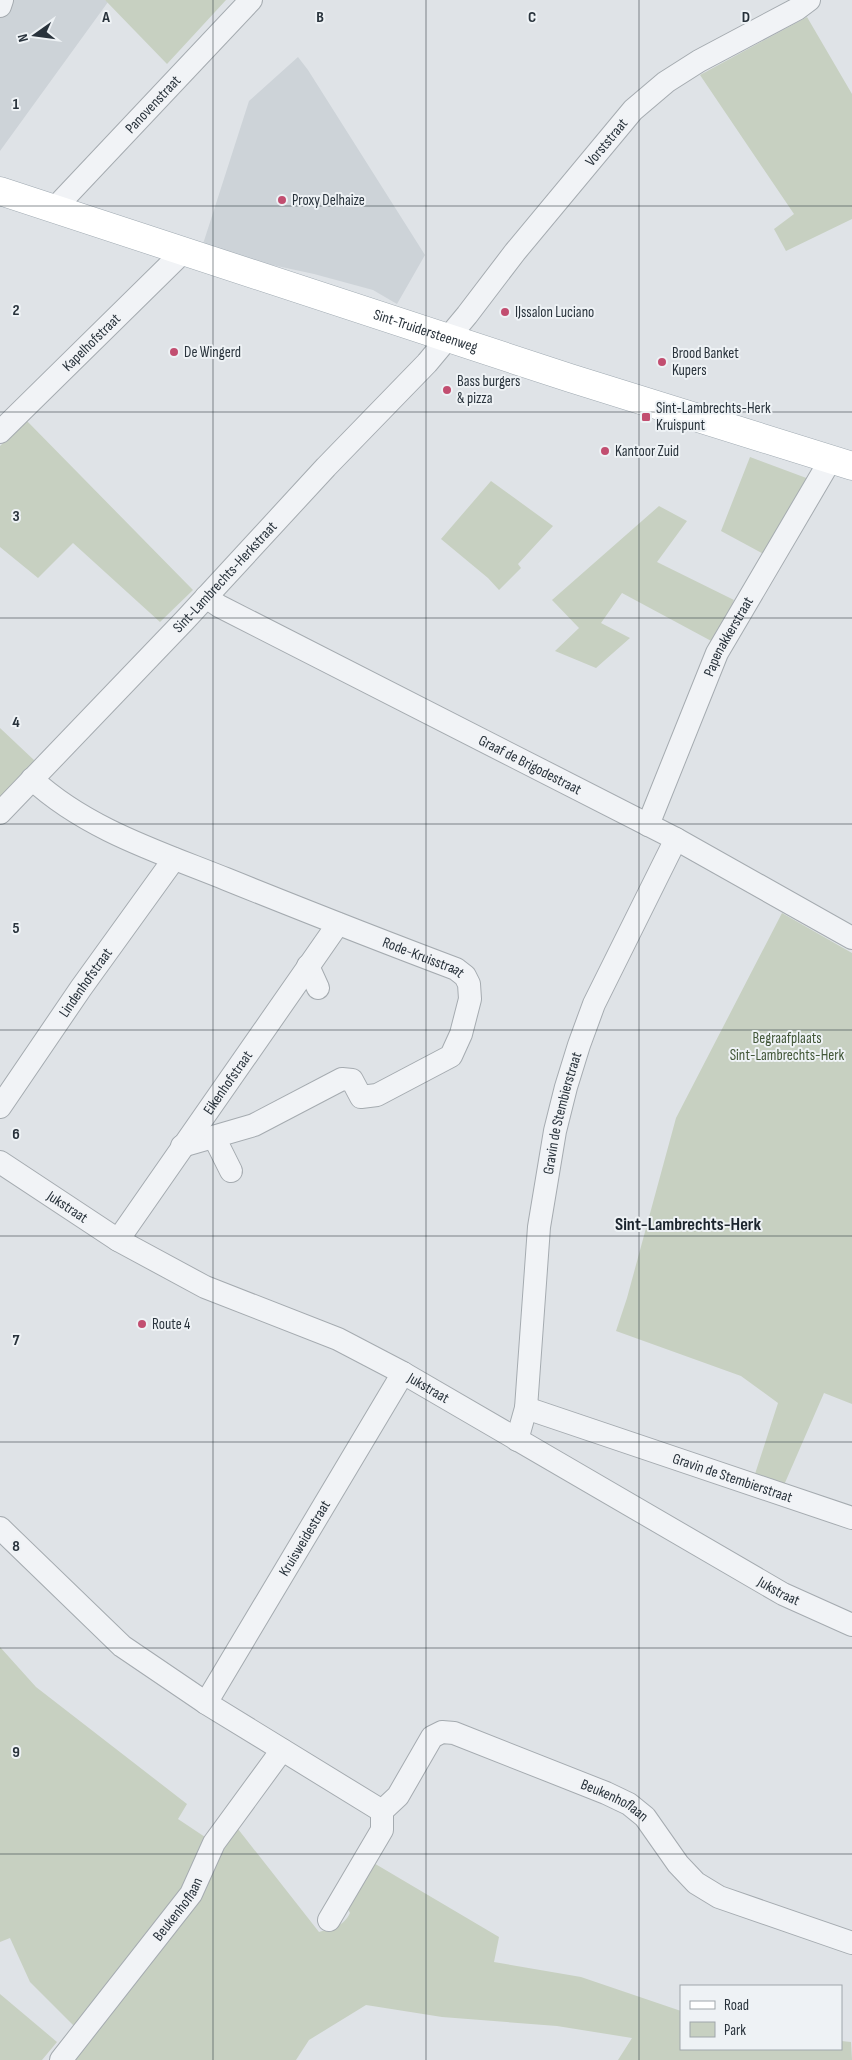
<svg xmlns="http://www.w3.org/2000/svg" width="852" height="2060" viewBox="0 0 852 2060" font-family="'Sofia Sans Condensed',sans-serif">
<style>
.built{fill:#cdd3d8}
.green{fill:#c7d0c1}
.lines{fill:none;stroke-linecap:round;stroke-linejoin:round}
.minor-casing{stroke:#a5abb0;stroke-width:24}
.major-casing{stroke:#9fa9b1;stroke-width:29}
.minor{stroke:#f1f3f6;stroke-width:22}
.major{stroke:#fff;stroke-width:28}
.grid{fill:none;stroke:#29333c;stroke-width:1;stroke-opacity:0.55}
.poi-dot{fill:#c24e70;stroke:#eef2f5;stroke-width:2}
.labels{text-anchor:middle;stroke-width:4;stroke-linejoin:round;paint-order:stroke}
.street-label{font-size:15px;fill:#29333c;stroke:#eef2f5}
.poi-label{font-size:15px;fill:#29333c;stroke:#eef2f5;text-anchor:start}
.park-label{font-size:15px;fill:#425738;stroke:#eef2f5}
.quarter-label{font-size:18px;font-weight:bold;fill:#1b242d;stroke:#eef2f5}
.grid-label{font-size:16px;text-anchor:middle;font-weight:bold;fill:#29333c;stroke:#eef2f5;stroke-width:4;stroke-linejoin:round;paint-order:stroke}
</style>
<rect width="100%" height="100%" fill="#dfe3e7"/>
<path class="built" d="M 0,0 L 105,0 L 108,2 L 0,151 Z
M 298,57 L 308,70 L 425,255 L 397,304 L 373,290 L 314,274 L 263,263 L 203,244 L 249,101 Z"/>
<path class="green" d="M 105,0 L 226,0 L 167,64 Z
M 807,17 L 852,94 L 852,219 L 786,251 L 774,229 L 794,214 L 700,75 Z
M 26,420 L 193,590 L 160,622 L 73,543 L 38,578 L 0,547 L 0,446 Z
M 750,457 L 809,479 L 767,556 L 721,531 Z
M 491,481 L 553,526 L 518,564 L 521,568 L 499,590 L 488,578 L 441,539 Z
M 659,506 L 687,521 L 657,562 L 734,600 L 715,643 L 622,593 L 601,623 L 630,638 L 596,668 L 555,651 L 579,628 L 552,600 Z
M 0,728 L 35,761 L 0,799 Z
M 782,913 L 852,953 L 852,1404 L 824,1393 L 784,1485 L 755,1474 L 778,1403 L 741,1376 L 616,1331 L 627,1298 L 676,1118 Z
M 0,1647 L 36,1687 L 187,1804 L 178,1819 L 208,1839 L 185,1889 L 78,2030 L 30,1982 L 10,1938 L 0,1942 Z
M 238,1829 L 319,1932 C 333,1928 343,1927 350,1913 L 346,1905 L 372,1862 L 499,1937 L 494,1962 L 581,1977 L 681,2011 L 681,2049 L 841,2049 L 841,2041 L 851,2042 L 852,2060 L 618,2060 L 632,2038 L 557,2026 L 442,2017 L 366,2005 L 309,2040 L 296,2060 L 65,2060 L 216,1849 Z
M 0,1994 L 57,2042 L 42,2060 L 0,2060 Z"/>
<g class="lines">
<defs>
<g id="minor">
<path d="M 0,6 L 2,0"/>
<path id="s1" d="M 54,209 L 251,0"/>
<path id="s2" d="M 0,432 L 183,252"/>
<path id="s3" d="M 206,597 L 219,606 L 676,839 L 852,938"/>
<path id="s4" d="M 32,779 C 86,829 159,852 226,879 C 303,910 379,940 456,969 L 465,976 L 469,984 L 470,999 L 461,1034 L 451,1056 L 377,1095 L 361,1097 L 352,1080 L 342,1079 L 254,1125 L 182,1146"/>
<path id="s5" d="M 0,813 L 185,620 L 326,467 L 427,363 L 467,315 L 515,252 L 633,110 L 666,82 L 699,61 L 797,9 L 809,0"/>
<path id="s6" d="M 648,825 L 717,653 L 831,459"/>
<path d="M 308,966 L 318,988"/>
<path id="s7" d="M 0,1107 L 81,988 L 174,859"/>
<path d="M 214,1137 L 231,1171"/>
<path id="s8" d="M 0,1162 L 118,1240 L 205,1287 L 338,1339 L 403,1373 L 783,1594 L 852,1625"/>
<path id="s9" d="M 118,1240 L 338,924"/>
<path id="s10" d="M 526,1408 L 852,1518"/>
<path id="s11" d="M 517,1440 L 526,1408 L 539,1227 L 555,1131 L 566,1087 L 579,1045 L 594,1004 L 676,839"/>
<path d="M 0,1528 L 122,1646 L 206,1703 L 382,1811"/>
<path id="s12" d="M 206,1703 L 403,1373"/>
<path id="s13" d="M 329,1920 L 382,1830 L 382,1811 L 398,1796 L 432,1737 L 442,1732 L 454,1733 L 606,1793 L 629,1804 L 645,1817 L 678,1864 L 696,1883 L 719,1897 L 852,1943"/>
<path id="s14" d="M 61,2060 L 191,1894 L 214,1843 L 282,1750"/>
</g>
<g id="major">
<path id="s15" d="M 0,191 L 570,378 L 852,466"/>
</g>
</defs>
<use href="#minor" class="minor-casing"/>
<use href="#major" class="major-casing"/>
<use href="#minor" class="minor"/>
<use href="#major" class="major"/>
</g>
<path class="grid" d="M 213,0 L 213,2060M 426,0 L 426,2060M 639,0 L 639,2060M 0,206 L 852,206M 0,412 L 852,412M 0,618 L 852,618M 0,824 L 852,824M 0,1030 L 852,1030M 0,1236 L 852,1236M 0,1442 L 852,1442M 0,1648 L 852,1648M 0,1854 L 852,1854"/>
<g class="poi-dot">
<circle cx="282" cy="200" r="5"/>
<circle cx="505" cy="312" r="5"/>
<circle cx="174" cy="352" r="5"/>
<circle cx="662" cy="362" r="5"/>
<circle cx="447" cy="390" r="5"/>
<rect x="641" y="412" width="10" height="10" rx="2.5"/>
<circle cx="605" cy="451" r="5"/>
<circle cx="142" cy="1324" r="5"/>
</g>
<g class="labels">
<g class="street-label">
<text dy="5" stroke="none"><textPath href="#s1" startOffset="144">Panovenstraat</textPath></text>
<text dy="5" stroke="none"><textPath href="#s5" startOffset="905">Vorststraat</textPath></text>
<text dy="5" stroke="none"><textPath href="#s15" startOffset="448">Sint-Truidersteenweg</textPath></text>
<text dy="5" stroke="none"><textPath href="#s2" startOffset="128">Kapelhofstraat</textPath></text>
<text dy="5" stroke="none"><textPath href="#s5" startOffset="326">Sint-Lambrechts-Herkstraat</textPath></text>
<text dy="5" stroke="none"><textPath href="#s6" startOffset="205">Papenakkerstraat</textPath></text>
<text dy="5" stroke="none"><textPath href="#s3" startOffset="365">Graaf de Brigodestraat</textPath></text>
<text dy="5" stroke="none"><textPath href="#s4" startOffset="432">Rode-Kruisstraat</textPath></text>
<text dy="5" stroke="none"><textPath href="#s7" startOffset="151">Lindenhofstraat</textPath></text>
<text dy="5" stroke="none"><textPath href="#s9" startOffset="192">Eikenhofstraat</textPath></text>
<text dy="5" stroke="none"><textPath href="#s11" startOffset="331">Gravin de Stembierstraat</textPath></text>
<text dy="5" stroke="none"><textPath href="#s8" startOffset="81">Jukstraat</textPath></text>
<text dy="5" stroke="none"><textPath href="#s8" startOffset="486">Jukstraat</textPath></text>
<text dy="5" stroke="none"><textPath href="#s10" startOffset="218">Gravin de Stembierstraat</textPath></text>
<text dy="5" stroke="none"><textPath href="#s12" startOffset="192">Kruisweidestraat</textPath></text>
<text dy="5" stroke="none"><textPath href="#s8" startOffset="891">Jukstraat</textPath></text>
<text dy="5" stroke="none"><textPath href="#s13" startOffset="411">Beukenhoflaan</textPath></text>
<text dy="5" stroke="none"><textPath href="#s14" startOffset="191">Beukenhoflaan</textPath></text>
</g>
<g class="poi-label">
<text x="292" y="205">Proxy Delhaize</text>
<text x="515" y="317">IJssalon Luciano</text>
<text x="184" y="357">De Wingerd</text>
<text x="672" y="358">Brood Banket<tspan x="672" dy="17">Kupers</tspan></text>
<text x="457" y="386">Bass burgers<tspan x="457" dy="17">&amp; pizza</tspan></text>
<text x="656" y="413">Sint-Lambrechts-Herk<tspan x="656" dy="17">Kruispunt</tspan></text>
<text x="615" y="456">Kantoor Zuid</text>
<text x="152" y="1329">Route 4</text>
</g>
<g class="park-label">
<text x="787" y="1043">Begraafplaats<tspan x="787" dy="17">Sint-Lambrechts-Herk</tspan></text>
</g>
<g class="quarter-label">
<text x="688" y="1230">Sint-Lambrechts-Herk</text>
</g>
</g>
<g class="grid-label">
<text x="106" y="22">A</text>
<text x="320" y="22">B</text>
<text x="532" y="22">C</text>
<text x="746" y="22">D</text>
<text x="16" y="109">1</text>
<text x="16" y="315">2</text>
<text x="16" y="521">3</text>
<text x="16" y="727">4</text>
<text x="16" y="933">5</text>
<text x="16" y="1139">6</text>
<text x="16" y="1345">7</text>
<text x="16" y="1551">8</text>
<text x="16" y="1757">9</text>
</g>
<rect x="680" y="1985" width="162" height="65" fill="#eef2f5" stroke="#9fa6ab"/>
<rect x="690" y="2001" width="25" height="8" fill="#ffffff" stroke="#9fa6ab"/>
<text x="724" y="2010" font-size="15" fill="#29333c">Road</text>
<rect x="690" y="2022" width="25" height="15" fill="#c7d0c1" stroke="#9fa6ab"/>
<text x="724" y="2035" font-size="15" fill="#29333c">Park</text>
<g transform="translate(35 35) rotate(256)" stroke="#eef2f5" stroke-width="4" paint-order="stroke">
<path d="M0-4L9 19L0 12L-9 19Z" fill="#29333c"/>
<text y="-8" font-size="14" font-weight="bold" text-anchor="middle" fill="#29333c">N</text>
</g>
</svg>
